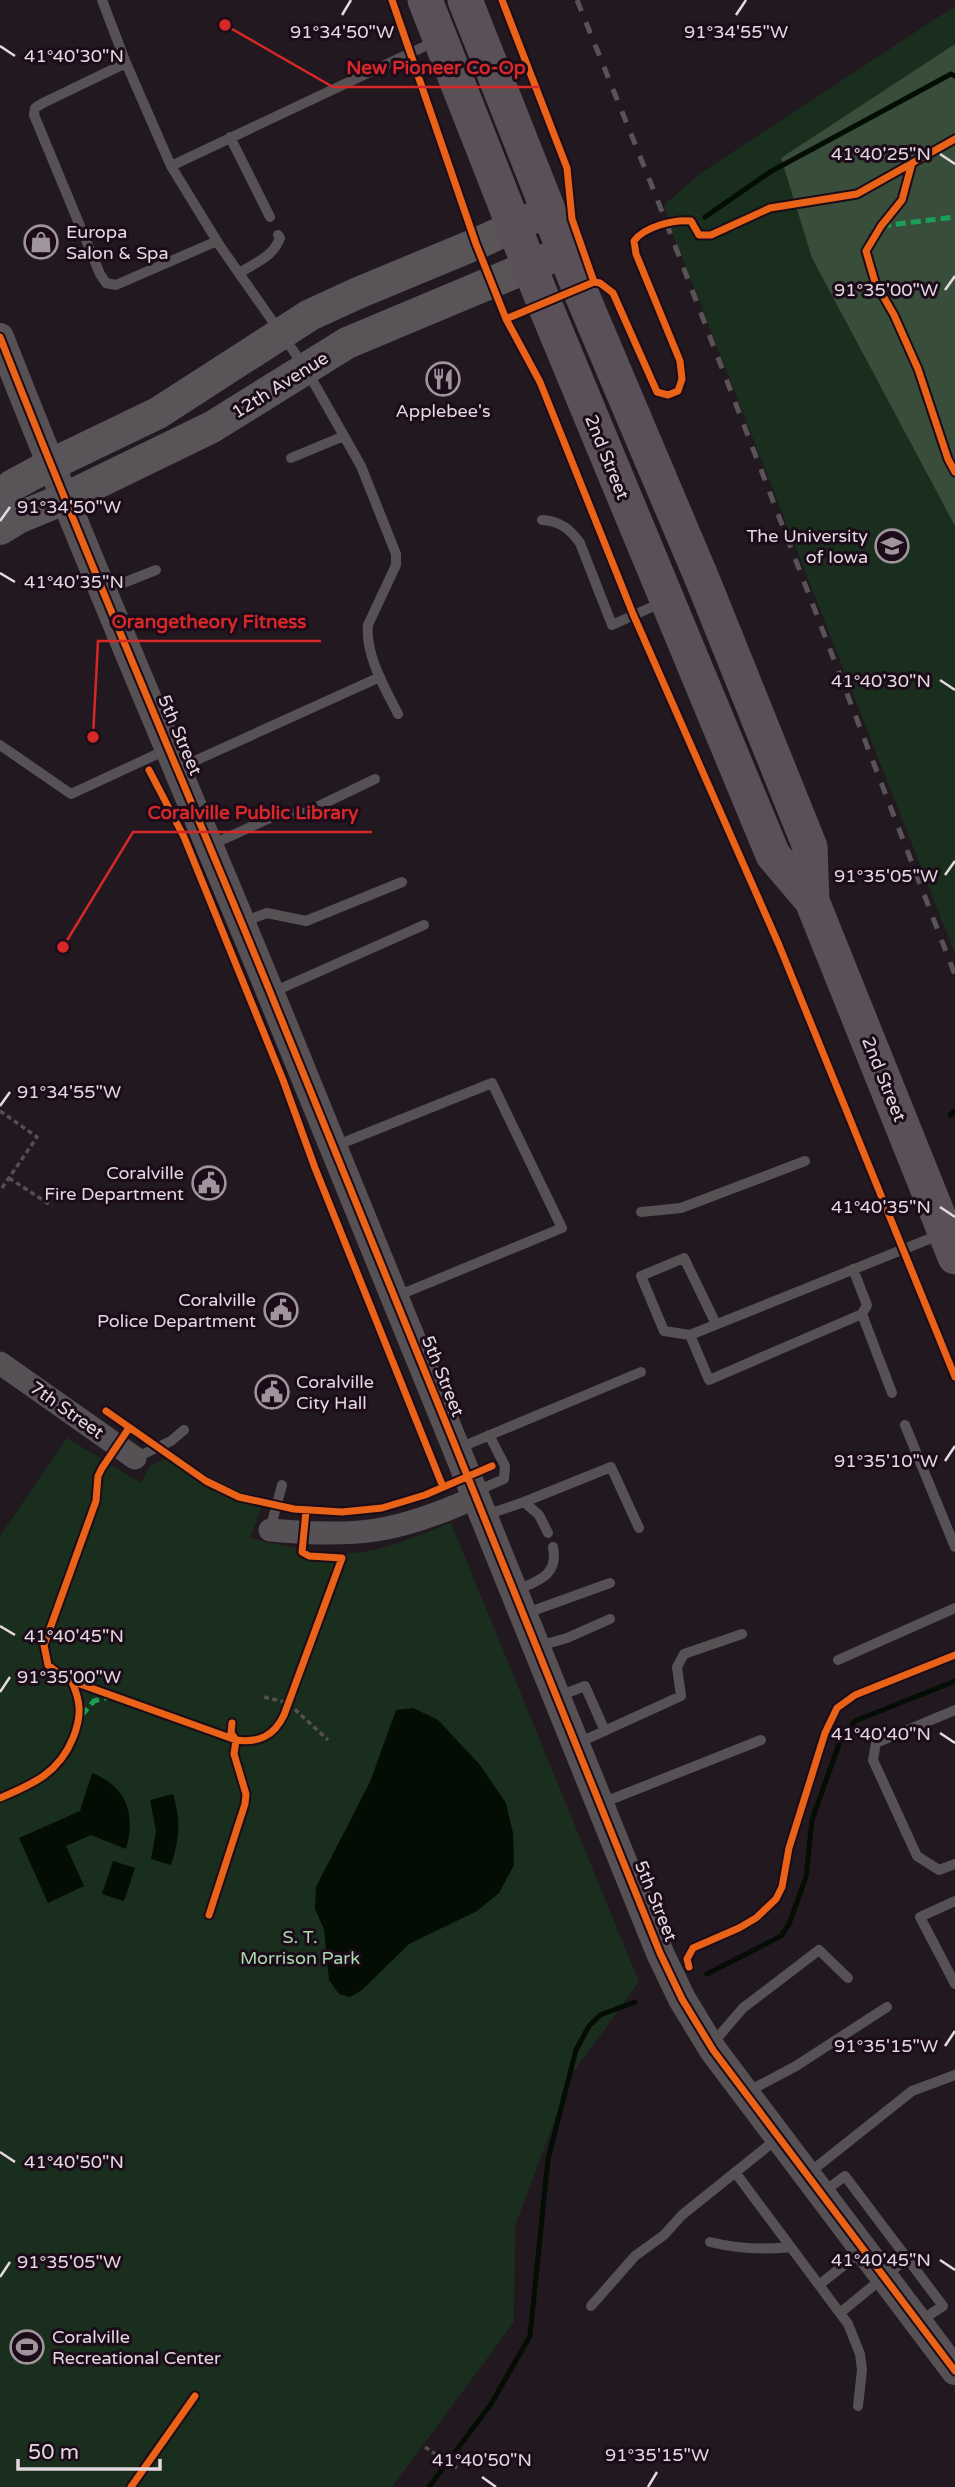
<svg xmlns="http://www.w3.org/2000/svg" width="955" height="2487" viewBox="0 0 955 2487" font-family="'Varela Round',sans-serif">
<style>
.green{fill:#1a2e1d}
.forest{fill:#384e3b}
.water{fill:#030d03}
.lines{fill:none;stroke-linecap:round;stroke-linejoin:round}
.stream{stroke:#030d03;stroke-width:5}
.path{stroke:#554f54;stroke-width:3.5;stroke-dasharray:5 3.5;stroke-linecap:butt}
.service{stroke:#565155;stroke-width:10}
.minor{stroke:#565155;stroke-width:23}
.tertiary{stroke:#565155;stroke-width:28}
.secondary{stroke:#595458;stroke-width:32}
.primary{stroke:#595157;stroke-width:35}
.rail{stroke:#595357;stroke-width:5;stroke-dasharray:12 12;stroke-linecap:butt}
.quiet{stroke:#1a9f57;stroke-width:5;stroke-dasharray:10 5;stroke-linecap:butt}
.cycleway-casing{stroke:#1c0c19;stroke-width:11}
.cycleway{stroke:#ea6118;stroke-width:7}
.ticks{fill:none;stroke:#e4d8e1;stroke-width:2.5}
.labels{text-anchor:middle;stroke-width:6;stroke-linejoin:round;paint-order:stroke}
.poi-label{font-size:18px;fill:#e4d8e1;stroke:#1c0c19;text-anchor:start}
.street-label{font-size:18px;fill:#e4d8e1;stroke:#1c0c19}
.park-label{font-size:18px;fill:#a9dbaf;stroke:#1c0c19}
.ticks-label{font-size:18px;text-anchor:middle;fill:#e4d8e1;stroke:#1c0c19;stroke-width:6;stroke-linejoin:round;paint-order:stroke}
.leader{fill:none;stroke:#d62828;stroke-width:2.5}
.callout-dot{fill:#d62828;stroke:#1c0c19;stroke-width:2.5}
.callout-label{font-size:19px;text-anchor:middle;font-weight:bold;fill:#d62828;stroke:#1c0c19;stroke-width:6;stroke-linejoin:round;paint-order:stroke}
</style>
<rect width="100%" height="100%" fill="#221820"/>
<path class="green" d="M 955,6 L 955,44 L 781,159 L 812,258 L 955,526 L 955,954 L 674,237 L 664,205 L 701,173 Z
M 67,1438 L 141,1483 L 150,1466 L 175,1454 C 203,1474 232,1488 265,1499 L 250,1538 C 282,1545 321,1555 353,1553 C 387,1550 419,1535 451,1523 L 639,1982 L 572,2074 L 515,2226 L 514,2322 L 392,2487 L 0,2487 L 0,1536 Z"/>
<path class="forest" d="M 955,44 L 955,526 L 812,258 L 781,158 Z"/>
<path class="water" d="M 413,1708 L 438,1720 L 480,1765 L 506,1803 L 513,1833 L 514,1865 L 499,1893 L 477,1911 L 409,1944 L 362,1990 L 350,1997 L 339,1994 L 329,1980 L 324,1929 L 315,1909 L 316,1887 L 370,1782 L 396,1710 Z
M 92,1773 C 127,1787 136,1814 126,1849 L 91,1835 L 66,1846 L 84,1886 L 48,1903 L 19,1838 L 80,1811 Z
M 173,1794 C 181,1822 180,1837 171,1865 L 151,1859 L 156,1831 L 150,1800 Z
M 113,1861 L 135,1868 L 124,1901 L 102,1894 Z"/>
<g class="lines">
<path class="stream" d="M 705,217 L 770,172 L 951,74 L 955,76
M 950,1115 L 955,1111
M 707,1974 L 781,1936 L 789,1924 L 806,1877 L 812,1820 L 840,1741 L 855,1721 L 955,1681
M 429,2487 L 491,2404 L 530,2336 L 548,2159 L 576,2050 L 589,2026 L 600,2015 L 635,2002"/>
<path class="path" d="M 0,1111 L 37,1137 L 0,1191
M 9,1178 L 52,1206
M 264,1697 L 288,1703 L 328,1740
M 425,2447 L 457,2468"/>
<path class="service" d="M 102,0 L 126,63 L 171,166 L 220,246 L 306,369 L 361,466 L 396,554 L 396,565 L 368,625 C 365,655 385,688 398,714
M 126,63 L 43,103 L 35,108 L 34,115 L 100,274 L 106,283 L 116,285 L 217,241
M 230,137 L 270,217
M 171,166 L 438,40
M 239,273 C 255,263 273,257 280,238 L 278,235
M 291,458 L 344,436
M 542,520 C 560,521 570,529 580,543 L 612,625 L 663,602
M 103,591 L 156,570
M 0,745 L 71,794 L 168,749
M 179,768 L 380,677
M 211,845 L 281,813 L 302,814 L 375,779
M 243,922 L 267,913 L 306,921 L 402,882
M 273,992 L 424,925
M 335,1146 L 492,1083 L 562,1228 L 397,1296
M 641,1212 L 681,1208 L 805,1161
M 853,1269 L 867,1305 L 862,1314
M 690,1335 L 664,1331 L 641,1276 L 684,1258 L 716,1324
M 892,1393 L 862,1314 L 709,1380 L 690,1335 L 939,1235
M 905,1425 L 955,1547
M 459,1448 L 641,1372
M 135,1458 L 171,1441 L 184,1430
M 474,1492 L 504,1479 L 505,1466 L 489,1435
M 524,1502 L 611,1467 L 639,1528
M 486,1515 L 524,1502 L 539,1515 L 548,1533
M 270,1530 L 282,1485
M 515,1591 C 536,1581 559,1577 553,1547
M 524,1614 L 610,1583
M 539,1646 L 567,1638 L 610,1619
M 838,1660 L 955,1608
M 559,1696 L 585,1686 L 605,1731
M 955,1710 L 876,1743 L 873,1760 L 917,1856 L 939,1870 L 955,1864
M 578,1743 L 681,1696 L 677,1667 L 684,1654 L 742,1634
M 602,1803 L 761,1740
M 955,1901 L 920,1917 L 955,1984
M 712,2044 L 743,2008 L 819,1950 L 848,1978
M 747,2092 L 796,2066 L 887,2007
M 735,2172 L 848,2324 L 860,2354 L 862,2370 L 858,2406
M 809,2173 L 912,2091 L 955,2075
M 822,2193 L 845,2176 L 943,2306 L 920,2321
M 710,2242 C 738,2249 763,2250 791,2247
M 819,2285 L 863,2250
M 591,2306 L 635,2256 L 664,2235 L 682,2215 L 778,2138
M 841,2312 L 906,2259"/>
<path class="minor" d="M 0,1363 L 135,1458
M 270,1530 C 356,1538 398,1533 476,1497"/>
<path class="tertiary" d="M 0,337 C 84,552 176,764 264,977 C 398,1302 528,1627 660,1953 L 682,1999 L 713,2050 L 955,2371"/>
<path class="secondary" d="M 0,496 L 13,485 L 50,465 L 158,413 L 310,315 L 358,293 L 476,244 L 548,211
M 0,529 L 18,518 L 64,499 L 212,427 L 347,343 L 564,252"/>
<path class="primary" d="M 425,0 L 544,303 L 773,855 L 812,901 L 955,1257
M 465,0 L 579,288 L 703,581 L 810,847 L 812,901"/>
<path class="rail" d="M 577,0 L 654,191 L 955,975"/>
<path class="quiet" d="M 881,226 L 955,217
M 81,1716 L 94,1701 L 112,1696"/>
<defs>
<path id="cycleway" d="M 392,0 L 476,244 L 506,319 L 540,382 L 633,614 L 779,945 L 955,1377
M 502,0 L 567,168 L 572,219 L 594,282
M 912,163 L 902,200 L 881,226 L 866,251 L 875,282 L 894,315 L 918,369 L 948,459 L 955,472
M 506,319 L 594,282 L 600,283 L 613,293 L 657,392 L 668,395 L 678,391 L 682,379 L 680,361 L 636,254 L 634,241 C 644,227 674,219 691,221 L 699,235 L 711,235 L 770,208 L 857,194 L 955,139
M 0,337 C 84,552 176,764 264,977 C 398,1302 528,1627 660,1953 L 682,1999 L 713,2050 L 955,2371
M 149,770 L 184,837 L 283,1080 L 315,1168 L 443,1487
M 106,1411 L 206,1481 L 239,1497 L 294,1509 L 342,1512 L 382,1508 L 425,1495 L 492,1466
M 129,1428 L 102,1468 L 98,1476 L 96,1501 L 44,1645 L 48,1665 L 66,1679 L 236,1740 C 259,1743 274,1736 284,1715 L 342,1558 L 309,1556 L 302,1552 L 306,1511
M 0,1798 C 33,1784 59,1773 73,1738 C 82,1716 81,1701 71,1680
M 209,1915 L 245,1804 L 246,1794 L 234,1754 L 236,1740 L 231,1733 L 232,1723
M 689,1967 L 687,1959 L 693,1948 L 739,1928 L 756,1918 L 776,1899 L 782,1887 L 789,1848 L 825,1733 L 837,1708 L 855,1695 L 955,1655
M 131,2487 L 195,2396"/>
</defs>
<use href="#cycleway" class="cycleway-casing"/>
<use href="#cycleway" class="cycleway"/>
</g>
<path class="ticks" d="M 342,15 L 351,0M 736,15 L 746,0M 0,46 L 15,56M 940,154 L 955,164M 945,290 L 955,276M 0,521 L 10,507M 0,573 L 15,582M 940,680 L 955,690M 945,875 L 955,861M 0,1106 L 10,1092M 940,1207 L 955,1217M 945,1461 L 955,1446M 0,1626 L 15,1635M 0,1692 L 10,1677M 940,1733 L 955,1743M 945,2046 L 955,2031M 0,2152 L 15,2162M 940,2260 L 955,2270M 0,2277 L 10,2262M 482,2477 L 496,2487M 648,2487 L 657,2472"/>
<defs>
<symbol id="shop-ring" viewBox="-11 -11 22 22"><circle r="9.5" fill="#1c0c19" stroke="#a0959d" stroke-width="1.5"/><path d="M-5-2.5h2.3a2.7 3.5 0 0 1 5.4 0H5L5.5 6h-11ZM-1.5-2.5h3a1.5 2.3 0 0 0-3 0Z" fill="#a0959d"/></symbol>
<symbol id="restaurant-ring" viewBox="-11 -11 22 22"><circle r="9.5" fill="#1c0c19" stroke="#a0959d" stroke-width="1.5"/><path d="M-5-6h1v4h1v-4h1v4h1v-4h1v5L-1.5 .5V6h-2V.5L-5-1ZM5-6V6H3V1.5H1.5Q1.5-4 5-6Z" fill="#a0959d"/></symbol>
<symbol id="university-ring" viewBox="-11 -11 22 22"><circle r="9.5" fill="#1c0c19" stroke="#a0959d" stroke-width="1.5"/><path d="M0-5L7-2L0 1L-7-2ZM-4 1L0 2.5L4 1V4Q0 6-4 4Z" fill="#a0959d"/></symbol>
<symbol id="civic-ring" viewBox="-11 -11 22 22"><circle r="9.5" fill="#1c0c19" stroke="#a0959d" stroke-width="1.5"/><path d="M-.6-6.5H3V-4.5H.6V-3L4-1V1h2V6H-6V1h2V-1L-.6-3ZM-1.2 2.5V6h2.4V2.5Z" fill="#a0959d"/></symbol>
<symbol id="stadium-ring" viewBox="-11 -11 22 22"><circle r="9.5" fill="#1c0c19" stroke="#a0959d" stroke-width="1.5"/><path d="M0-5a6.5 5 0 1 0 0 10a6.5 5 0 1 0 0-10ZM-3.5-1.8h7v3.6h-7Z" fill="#a0959d"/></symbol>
</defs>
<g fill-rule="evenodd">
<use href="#shop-ring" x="22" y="223" width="38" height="38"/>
<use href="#restaurant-ring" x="424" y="360" width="38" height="38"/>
<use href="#university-ring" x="873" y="527" width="38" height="38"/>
<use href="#civic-ring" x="190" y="1164" width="38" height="38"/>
<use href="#civic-ring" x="262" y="1291" width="38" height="38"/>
<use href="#civic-ring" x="253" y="1373" width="38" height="38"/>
<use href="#stadium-ring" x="8" y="2328" width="38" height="38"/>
</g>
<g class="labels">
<g class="poi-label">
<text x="66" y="238">Europa<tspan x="66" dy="21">Salon &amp; Spa</tspan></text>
<text x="443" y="417" text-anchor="middle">Applebee's</text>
<text x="868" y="542" text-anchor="end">The University<tspan x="868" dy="21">of Iowa</tspan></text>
<text x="184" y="1179" text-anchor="end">Coralville<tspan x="184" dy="21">Fire Department</tspan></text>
<text x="256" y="1306" text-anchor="end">Coralville<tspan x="256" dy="21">Police Department</tspan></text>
<text x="296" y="1388">Coralville<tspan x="296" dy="21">City Hall</tspan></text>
<text x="52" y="2343">Coralville<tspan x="52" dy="21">Recreational Center</tspan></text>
</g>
<g class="street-label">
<text transform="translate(280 385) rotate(-32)" y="6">12th Avenue</text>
<text transform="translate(607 457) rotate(68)" y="6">2nd Street</text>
<text transform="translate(180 735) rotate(67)" y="6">5th Street</text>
<text transform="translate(884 1079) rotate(68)" y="6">2nd Street</text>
<text transform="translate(443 1376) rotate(68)" y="6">5th Street</text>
<text transform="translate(67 1410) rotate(35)" y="6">7th Street</text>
<text transform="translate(656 1901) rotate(68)" y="6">5th Street</text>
</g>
<g class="park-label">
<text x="300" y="1943">S. T.<tspan x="300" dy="21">Morrison Park</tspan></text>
</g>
</g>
<g class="ticks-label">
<text x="342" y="38">91°34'50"W</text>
<text x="736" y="38">91°34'55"W</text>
<text x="74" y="62">41°40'30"N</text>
<text x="881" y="160">41°40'25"N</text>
<text x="886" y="296">91°35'00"W</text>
<text x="69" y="513">91°34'50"W</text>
<text x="74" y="588">41°40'35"N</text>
<text x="881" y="687">41°40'30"N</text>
<text x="886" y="882">91°35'05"W</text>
<text x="69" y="1098">91°34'55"W</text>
<text x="881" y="1213">41°40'35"N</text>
<text x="886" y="1467">91°35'10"W</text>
<text x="74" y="1642">41°40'45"N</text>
<text x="69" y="1683">91°35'00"W</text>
<text x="881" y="1740">41°40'40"N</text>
<text x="886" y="2052">91°35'15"W</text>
<text x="74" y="2168">41°40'50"N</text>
<text x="881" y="2266">41°40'45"N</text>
<text x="69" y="2268">91°35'05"W</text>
<text x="657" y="2461">91°35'15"W</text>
<text x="482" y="2466">41°40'50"N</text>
</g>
<path class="leader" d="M225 25L333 87H540M93 737L98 641H321M63 947L133 832H372"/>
<g class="callout-dot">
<circle cx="225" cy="25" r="7"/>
<circle cx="93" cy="737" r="7"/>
<circle cx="63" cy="947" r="7"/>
</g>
<g class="callout-label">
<text x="436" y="74">New Pioneer Co-Op</text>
<text x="209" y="628">Orangetheory Fitness</text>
<text x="253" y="819">Coralville Public Library</text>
</g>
<path d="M18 2459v10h142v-10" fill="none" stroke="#e4d8e1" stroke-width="3.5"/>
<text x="28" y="2459" font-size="21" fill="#e4d8e1" stroke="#1c0c19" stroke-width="5" paint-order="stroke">50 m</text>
</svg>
